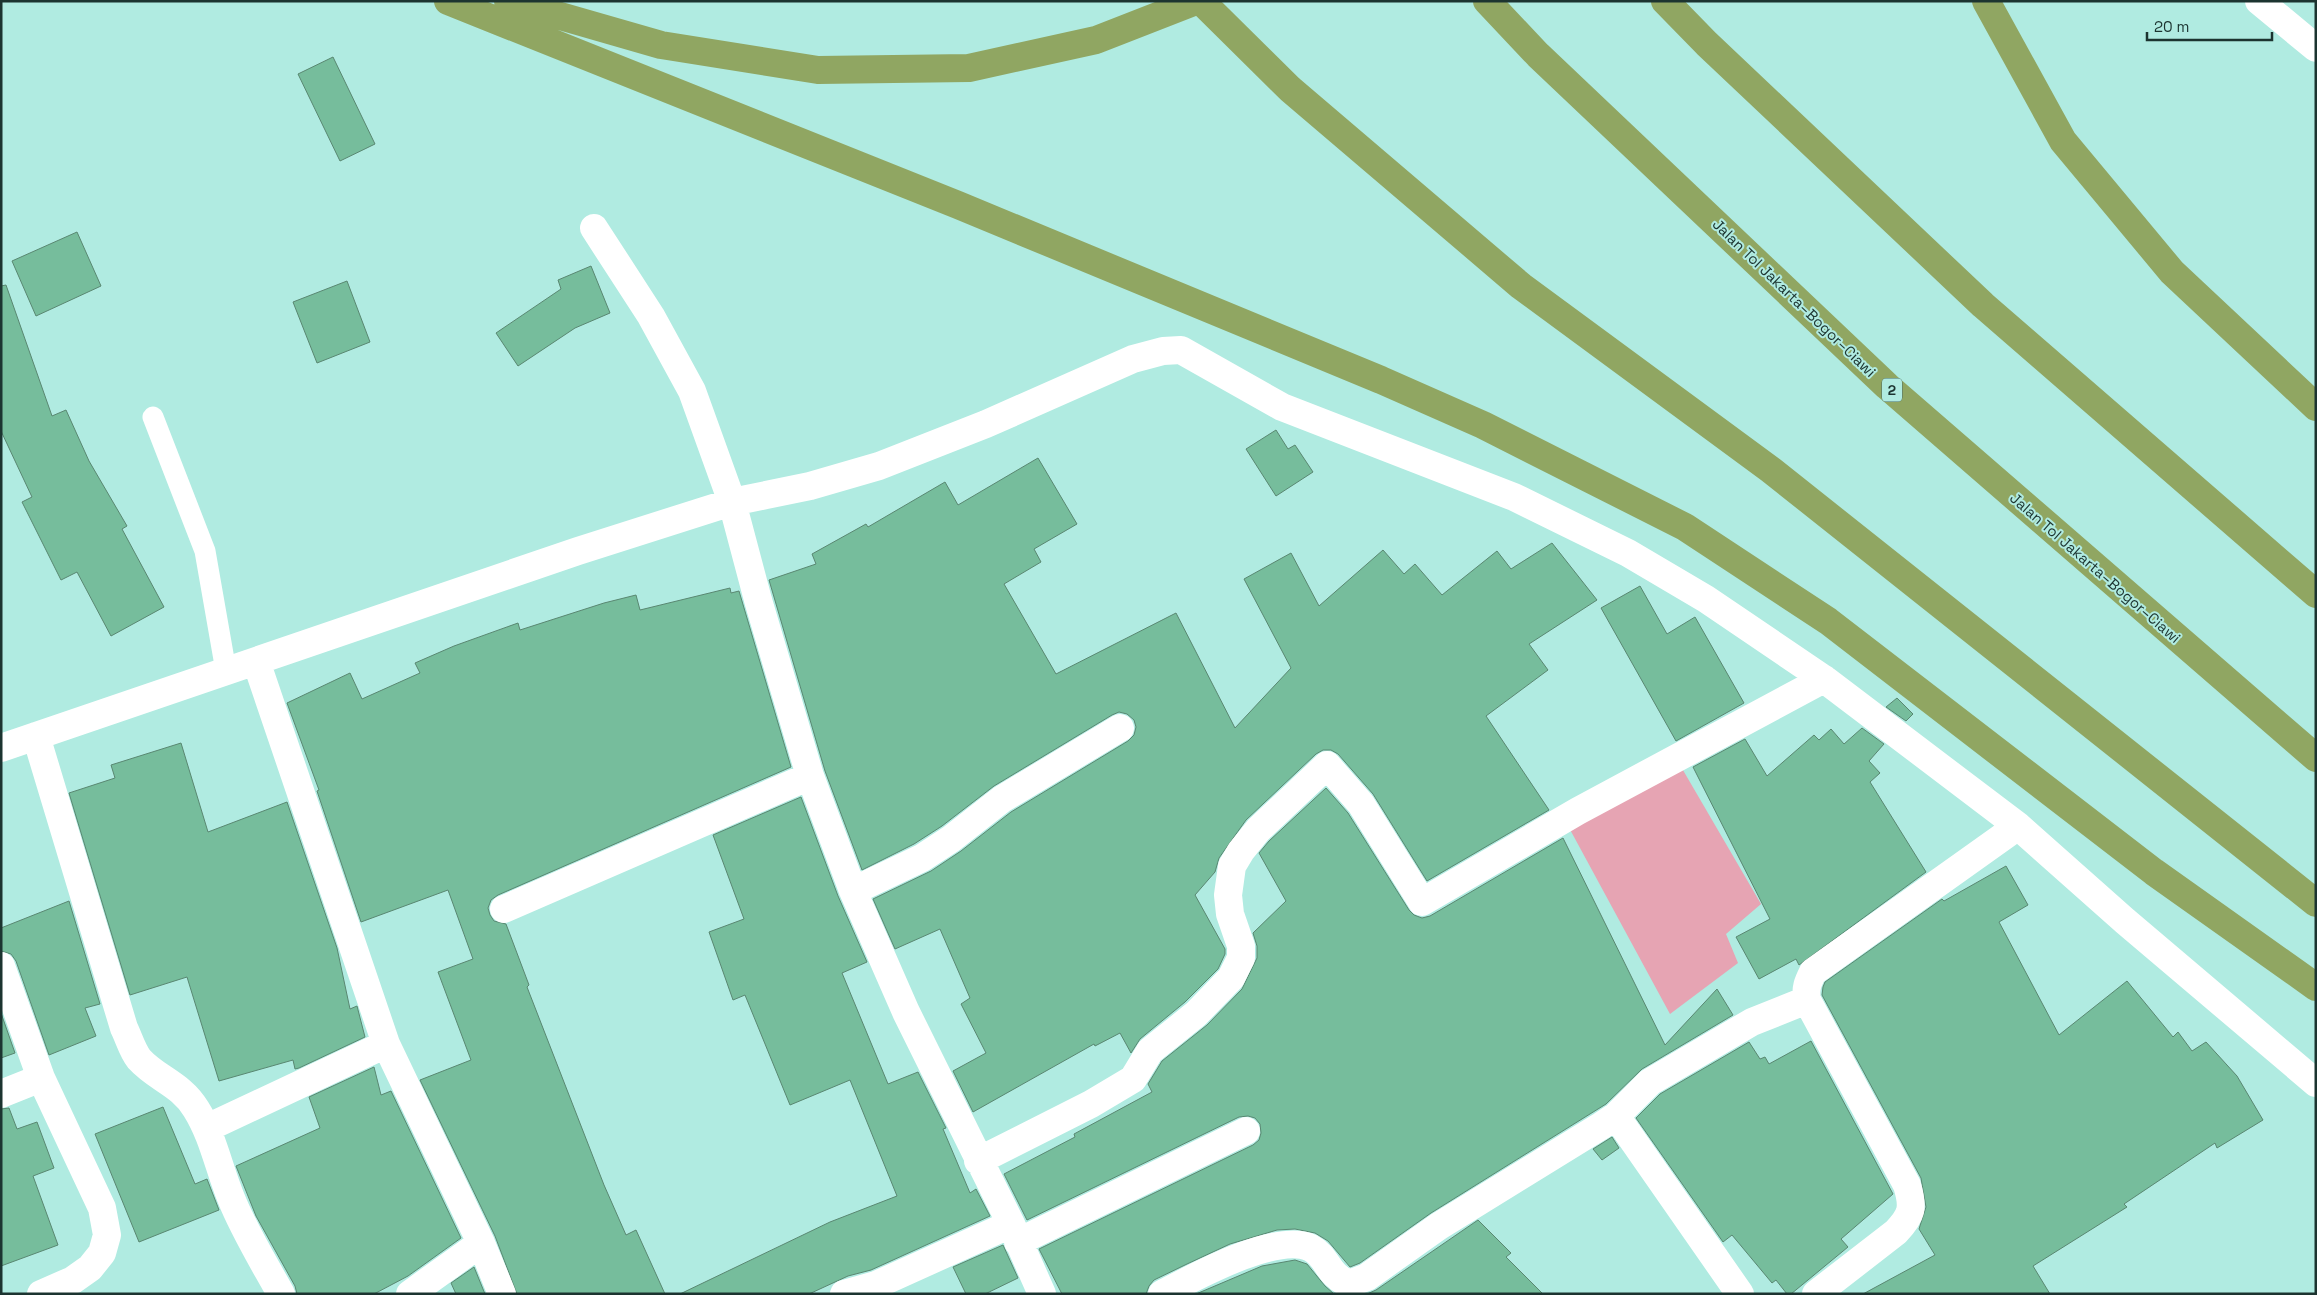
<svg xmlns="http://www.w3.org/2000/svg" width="2317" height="1295" viewBox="0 0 2317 1295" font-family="'Space Grotesk',sans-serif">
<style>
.green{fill:#e6a4b3}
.building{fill:#76bd9c;stroke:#598771}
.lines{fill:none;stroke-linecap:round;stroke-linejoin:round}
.lane{stroke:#fff;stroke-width:21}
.street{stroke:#fff;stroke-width:28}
.highway{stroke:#90a662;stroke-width:28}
.labels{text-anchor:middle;stroke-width:4;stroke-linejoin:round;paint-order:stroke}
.shield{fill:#b0ebe1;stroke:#486b65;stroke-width:1}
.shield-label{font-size:14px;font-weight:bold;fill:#1c3430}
.street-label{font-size:15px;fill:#1c3430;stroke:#b0ebe1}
</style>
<rect width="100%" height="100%" fill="#b0ebe1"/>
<path class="green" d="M 1680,765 L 1761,904 L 1726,934 L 1738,963 L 1670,1014 L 1567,824 Z"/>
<path class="building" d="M 333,57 L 375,144 L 340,161 L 298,74 Z
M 77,232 L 101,286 L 36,316 L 12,261 Z
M 591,266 L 610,313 L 575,328 L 518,366 L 496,333 L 561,289 L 558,280 Z
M 347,281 L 370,342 L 317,363 L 293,302 Z
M 6,285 L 52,416 L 66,410 L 89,461 L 127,526 L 122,529 L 164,607 L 111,636 L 77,572 L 61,580 L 22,502 L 32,497 L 1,431 L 1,286 Z
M 1276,430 L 1288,449 L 1295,445 L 1313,472 L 1276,496 L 1246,449 Z
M 1038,458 L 1077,524 L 1034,549 L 1041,562 L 1004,584 L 1056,674 L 1176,613 L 1235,728 L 1291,668 L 1244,579 L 1291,553 L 1319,606 L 1383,550 L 1404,574 L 1415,564 L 1442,595 L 1497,551 L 1511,569 L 1552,543 L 1597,600 L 1529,644 L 1548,670 L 1486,716 L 1549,810 L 1427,881 L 1373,794 L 1338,754 L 1331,750 L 1323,750 L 1316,754 L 1246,820 L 1219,858 L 1215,872 L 1195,895 L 1225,949 L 1225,954 L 1218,969 L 1185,1002 L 1140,1039 L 1131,1053 L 1120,1033 L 1095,1046 L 1094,1044 L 973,1112 L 953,1071 L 986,1053 L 961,1004 L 970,998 L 940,929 L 895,949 L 873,899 L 931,871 L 961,851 L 1011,812 L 1128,741 L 1134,735 L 1136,727 L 1134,720 L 1127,714 L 1119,712 L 1112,715 L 994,786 L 942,826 L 914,844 L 862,870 L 825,771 L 769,580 L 816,564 L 812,554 L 866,524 L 868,527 L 945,482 L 958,505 Z
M 1640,586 L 1667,634 L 1695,617 L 1744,703 L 1676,741 L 1601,608 Z
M 730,588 L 731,593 L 739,591 L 791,767 L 498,895 L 491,900 L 488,908 L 490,915 L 494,921 L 506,924 L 529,985 L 527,987 L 604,1185 L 626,1235 L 636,1230 L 665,1294 L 517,1294 L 495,1236 L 420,1080 L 471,1060 L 438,972 L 473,959 L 448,890 L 361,922 L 317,791 L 319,790 L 287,703 L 350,673 L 362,699 L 420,673 L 415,663 L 454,646 L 518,623 L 520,630 L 604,603 L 636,595 L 640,610 Z
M 1897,698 L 1913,714 L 1906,721 L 1886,707 Z
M 1862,728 L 1884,744 L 1869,761 L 1880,773 L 1870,782 L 1926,872 L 1799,965 L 1796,959 L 1759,979 L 1736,937 L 1770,919 L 1693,767 L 1745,739 L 1767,776 L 1814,735 L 1819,740 L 1831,729 L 1844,744 Z
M 181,743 L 208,832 L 287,802 L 337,948 L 350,1009 L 357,1006 L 365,1037 L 299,1068 L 295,1069 L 293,1060 L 219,1081 L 187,977 L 130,995 L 69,793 L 115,778 L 111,765 Z
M 1326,788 L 1348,813 L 1409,910 L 1414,915 L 1422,918 L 1430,916 L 1563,838 L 1665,1045 L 1717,989 L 1733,1015 L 1642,1069 L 1606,1104 L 1431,1213 L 1360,1263 L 1350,1267 L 1328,1241 L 1315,1233 L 1295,1229 L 1277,1230 L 1230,1244 L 1187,1264 L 1154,1280 L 1149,1286 L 1146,1294 L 1062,1294 L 1039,1249 L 1253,1145 L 1259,1140 L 1261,1133 L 1260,1124 L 1255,1118 L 1248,1116 L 1239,1117 L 1027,1220 L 1004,1174 L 1075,1137 L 1074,1134 L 1152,1092 L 1148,1084 L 1162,1061 L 1207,1025 L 1242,989 L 1257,958 L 1257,946 L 1253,933 L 1286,901 L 1259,853 L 1269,841 Z
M 801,797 L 838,896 L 867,962 L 842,973 L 888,1084 L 918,1072 L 946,1128 L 943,1129 L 970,1193 L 976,1189 L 990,1216 L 871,1270 L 848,1276 L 809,1294 L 680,1294 L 830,1222 L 897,1196 L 850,1080 L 790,1105 L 745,995 L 733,1000 L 709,932 L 744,919 L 713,835 Z
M 2006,866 L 2028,905 L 1999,922 L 2059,1035 L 2127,981 L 2173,1037 L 2178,1032 L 2192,1051 L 2206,1042 L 2237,1076 L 2263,1120 L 2217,1148 L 2215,1143 L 2124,1204 L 2127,1207 L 2033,1266 L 2050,1294 L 1863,1294 L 1935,1255 L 1919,1229 L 1926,1207 L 1921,1178 L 1822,995 L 1823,987 L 1825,982 L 1942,899 L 1944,901 Z
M 69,901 L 100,1004 L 85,1008 L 96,1036 L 49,1055 L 16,961 L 11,954 L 1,951 L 1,928 Z
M 1,1013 L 15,1053 L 1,1058 Z
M 1811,1041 L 1893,1194 L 1841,1239 L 1848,1247 L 1791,1294 L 1787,1294 L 1776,1280 L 1772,1283 L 1732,1235 L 1723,1242 L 1636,1118 L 1660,1094 L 1749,1042 L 1760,1059 L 1765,1057 L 1769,1064 Z
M 374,1067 L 381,1095 L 391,1091 L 461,1238 L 408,1276 L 374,1294 L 297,1294 L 295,1286 L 256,1216 L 236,1166 L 320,1128 L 309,1097 Z
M 163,1107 L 195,1184 L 207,1179 L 219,1210 L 139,1242 L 95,1134 Z
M 9,1108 L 17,1129 L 37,1122 L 54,1168 L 33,1176 L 58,1245 L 1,1266 L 1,1109 Z
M 1612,1137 L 1619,1148 L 1602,1160 L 1593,1149 Z
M 1478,1220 L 1511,1253 L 1506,1257 L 1543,1294 L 1367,1294 L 1376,1290 Z
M 1003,1245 L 1018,1278 L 985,1294 L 966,1294 L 953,1267 Z
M 1295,1260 L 1307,1264 L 1325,1286 L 1334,1294 L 1196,1294 L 1262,1266 Z
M 474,1267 L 485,1294 L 456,1294 L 451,1283 Z"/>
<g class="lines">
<path class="lane" d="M 153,417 L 205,551 L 226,671"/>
<path class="street" d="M 2259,1 L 2316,48
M 594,228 L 651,316 L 692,391 L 732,502 L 758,600 L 810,776 L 853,891 L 906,1012 L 1011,1224 L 1042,1294
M 256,661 L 386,1044 L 481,1243 L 502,1294
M 36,736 L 124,1028 C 129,1038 132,1050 139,1059 C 157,1079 181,1084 196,1109 C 213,1136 219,1169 231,1198 C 244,1231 264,1263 281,1294
M 1,748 L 578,551 L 732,502 L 810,486 L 879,466 L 986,424 L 1133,359 L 1163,351 L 1181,350 L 1282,407 L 1514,497 L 1628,553 L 1706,599 L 1824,679 L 2018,826 L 2125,921 L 2316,1083
M 853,891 L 922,858 L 951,839 L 1002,799 L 1120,728
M 504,909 L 810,776
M 1,966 L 41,1078 L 102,1208 L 107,1235 L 102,1253 L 90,1268 L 73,1280 L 41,1294
M 1,1094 L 41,1078
M 1616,1116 L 1740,1294
M 207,1128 L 386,1044
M 978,1161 L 1091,1104 L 1133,1079 L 1150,1051 L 1196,1014 L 1231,978 L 1241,958 L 1241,946 L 1230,914 L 1228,895 L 1232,866 L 1241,851 L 1258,830 L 1327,765 L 1361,804 L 1422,902 L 1578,811 L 1824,679
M 1018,1242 L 1246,1131
M 410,1294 L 481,1243
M 844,1294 L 876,1285 L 1011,1224
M 1162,1294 C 1193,1278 1277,1231 1311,1248 C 1328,1257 1327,1275 1349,1284 L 1367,1277 L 1439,1226 L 1601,1126 L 1616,1116 L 1650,1082 L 1752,1022 L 1807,1000
M 1816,1294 L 1896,1232 C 1912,1215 1914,1208 1907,1185 L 1807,1000 C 1805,988 1808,982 1813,972 L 2018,826"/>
<path class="highway" d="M 448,1 L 958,205 L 1381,380 L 1483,425 L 1685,527 L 1828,621 L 2154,872 L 2316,987
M 508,1 L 661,45 L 818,70 L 969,68 L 1096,40 L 1196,1
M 1201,1 L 1290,89 L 1521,286 L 1771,470 L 2316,903
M 1487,1 L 1538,55 L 1887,386 L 2316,758
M 1665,1 L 1707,44 L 1983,305 L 2316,594
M 1986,1 L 2063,141 L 2172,272 L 2316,407"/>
</g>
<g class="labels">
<rect class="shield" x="1882" y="378.5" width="20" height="23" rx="4"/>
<g class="shield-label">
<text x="1892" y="395">2</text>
</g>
<g class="street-label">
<text transform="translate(1794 298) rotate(44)" y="5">Jalan Tol Jakarta–Bogor–Ciawi</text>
<text transform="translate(2095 568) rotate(41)" y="5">Jalan Tol Jakarta–Bogor–Ciawi</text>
</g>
</g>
<rect width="2317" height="1295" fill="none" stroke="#1c3430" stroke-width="5"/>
<path d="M2147 32v8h125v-8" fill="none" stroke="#1c3430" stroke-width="2.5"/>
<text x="2154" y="32" font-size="15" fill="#1c3430" stroke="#b0ebe1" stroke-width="4" paint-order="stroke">20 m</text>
</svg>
